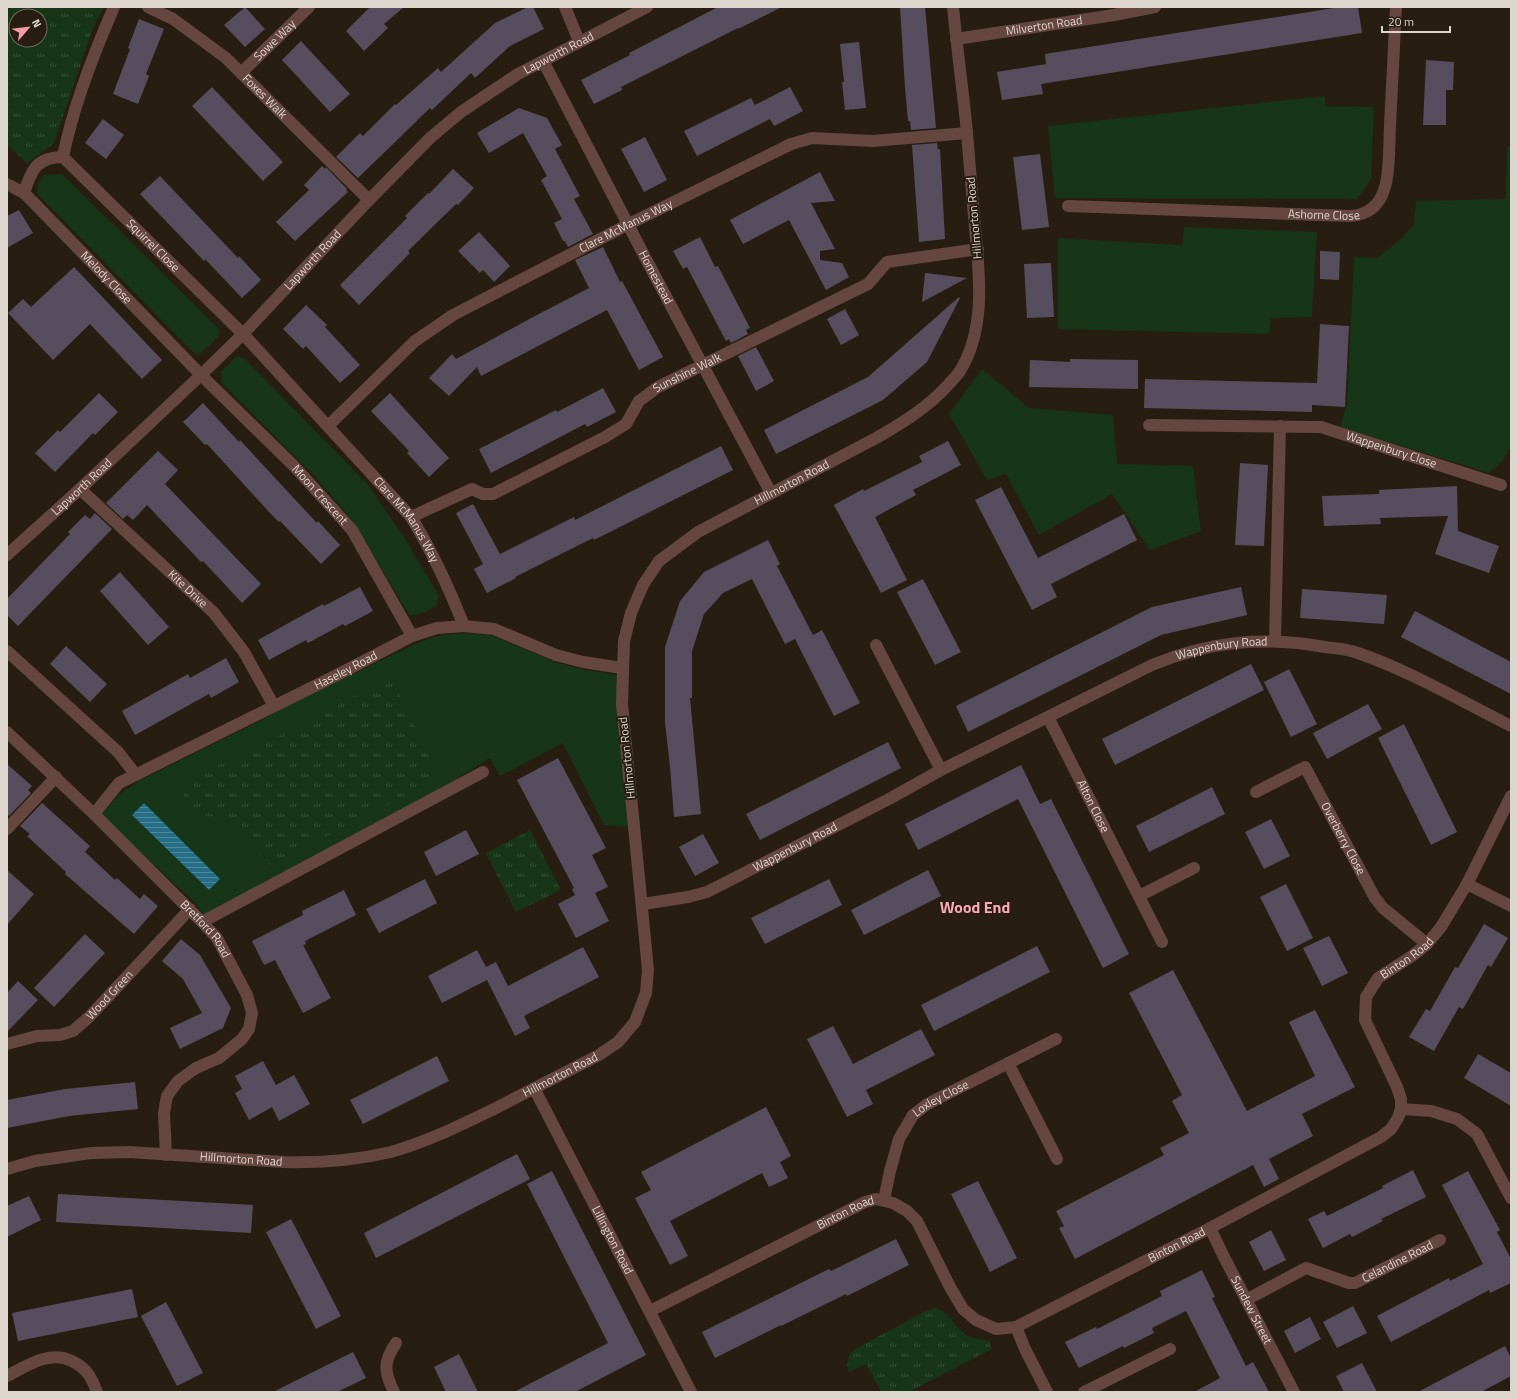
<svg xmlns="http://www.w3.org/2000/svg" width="1518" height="1399" viewBox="0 0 1518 1399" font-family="'Titillium Web',sans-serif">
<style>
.grass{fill:#173517}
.park{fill:url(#park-tufts);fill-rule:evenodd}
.water{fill:url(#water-rules)}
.building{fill:#564e5e}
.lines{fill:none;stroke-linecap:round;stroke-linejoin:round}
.minor{stroke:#66473f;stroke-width:12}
.labels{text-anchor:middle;stroke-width:4;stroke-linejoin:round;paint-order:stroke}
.street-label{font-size:12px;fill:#ddd6ce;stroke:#271e11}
.district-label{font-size:16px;font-weight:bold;fill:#fda9b4;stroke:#271e11}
</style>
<defs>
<pattern id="park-tufts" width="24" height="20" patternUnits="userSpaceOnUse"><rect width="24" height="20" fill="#173517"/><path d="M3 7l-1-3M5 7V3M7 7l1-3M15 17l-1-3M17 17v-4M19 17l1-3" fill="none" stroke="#385238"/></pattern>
<pattern id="water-rules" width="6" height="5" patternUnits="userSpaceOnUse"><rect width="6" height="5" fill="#266e87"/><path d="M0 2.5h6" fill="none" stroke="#4f899c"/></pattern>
</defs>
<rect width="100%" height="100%" fill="#271e11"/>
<path class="grass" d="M 1325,96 L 1325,106 L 1374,107 L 1371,179 L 1357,199 L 1055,198 L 1048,126 Z
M 1507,147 L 1511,147 L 1511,447 L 1503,460 L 1489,473 L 1340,427 L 1347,403 L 1354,257 L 1376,258 L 1399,241 L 1414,224 L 1416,201 L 1506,199 Z
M 62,174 L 220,330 L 218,337 L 199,355 L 193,352 L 38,195 L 37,185 L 44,175 Z
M 1184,227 L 1317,232 L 1312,317 L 1271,318 L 1269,334 L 1058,329 L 1058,238 L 1182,245 Z
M 237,356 L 244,358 L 368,485 L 405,539 L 439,596 L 436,606 L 425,612 L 410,616 L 352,520 L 318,480 L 222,383 L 221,372 Z
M 982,369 L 1029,408 L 1113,415 L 1117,464 L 1193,466 L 1201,531 L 1150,550 L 1112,494 L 1039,535 L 1006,474 L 987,480 L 949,414 Z
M 465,633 L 493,636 L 558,663 L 586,670 L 618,675 L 617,711 L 631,827 L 604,825 L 563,743 L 500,776 L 490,758 L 443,787 L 204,915 L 195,903 L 101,815 L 121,793 L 139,781 L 264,719 L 281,709 L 417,643 L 441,635 Z"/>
<path class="park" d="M 7,7 L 104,7 L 94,25 L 54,143 L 27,163 L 9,146 L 7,147 ZM 16,16 L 40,16 L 40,40 L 16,40 Z
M 390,677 L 440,778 L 270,865 L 224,819 L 198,814 L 184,796 L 187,779 L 282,735 Z
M 530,830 L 561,890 L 516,912 L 486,853 Z
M 935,1308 C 950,1312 953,1325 964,1333 C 971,1339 980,1339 989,1341 L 992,1349 L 908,1392 L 881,1392 L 866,1364 L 849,1372 C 846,1363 847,1357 853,1350 L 928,1310 Z"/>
<path class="water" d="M 144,803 L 220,879 L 209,890 L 132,815 Z"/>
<path class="building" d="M 245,7 L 265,29 L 245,47 L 224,25 Z
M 370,7 L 404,7 L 384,24 L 388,28 L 364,51 L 346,31 Z
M 528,7 L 533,7 L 544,29 L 510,46 L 475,78 L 471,73 L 432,110 L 430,108 L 358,178 L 336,157 L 360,133 L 363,136 L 395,104 L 396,105 L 438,68 L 441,72 L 495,23 Z
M 718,7 L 782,7 L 738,29 L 738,28 L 621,87 L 622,90 L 594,104 L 581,80 L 630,55 L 629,53 Z
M 900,7 L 925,7 L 936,128 L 911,130 L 910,121 L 908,121 L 905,88 Z
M 1340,7 L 1358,7 L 1362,33 L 1041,84 L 1043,94 L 1002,100 L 997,72 L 1046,64 L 1045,54 Z
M 139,19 L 164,29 L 146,74 L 149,76 L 138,104 L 113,94 L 130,49 L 128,48 Z
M 301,41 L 350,94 L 330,112 L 282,60 Z
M 859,42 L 866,108 L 845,110 L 842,82 L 844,82 L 840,44 Z
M 1426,60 L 1454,62 L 1453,90 L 1446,90 L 1446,125 L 1423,125 Z
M 212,87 L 283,162 L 263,181 L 192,106 Z
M 790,87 L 803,111 L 774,126 L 770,119 L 697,156 L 684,131 L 751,98 L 755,105 Z
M 519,108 L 547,118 L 562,145 L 555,149 L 580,196 L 574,199 L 593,234 L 568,247 L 565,241 L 563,241 L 554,223 L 562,219 L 541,180 L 547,176 L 523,133 L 489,153 L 477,133 Z
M 103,119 L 124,135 L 106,159 L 85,143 Z
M 645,137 L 667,180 L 644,192 L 621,149 Z
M 937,143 L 938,149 L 940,149 L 945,239 L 919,242 L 912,145 Z
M 1040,154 L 1049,227 L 1022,230 L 1013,157 Z
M 322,166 L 325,169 L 326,167 L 347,189 L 346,190 L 348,192 L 295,241 L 276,222 L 309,190 L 304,185 Z
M 453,169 L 474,188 L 458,205 L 456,204 L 408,251 L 410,253 L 359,305 L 340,285 L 407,218 L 405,216 L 428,193 L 429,194 Z
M 820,172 L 835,201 L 811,203 L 835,249 L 820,251 L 820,260 L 842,263 L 849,277 L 826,290 L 789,220 L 743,244 L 730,220 Z
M 160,176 L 238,258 L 239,256 L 261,280 L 242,298 L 205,259 L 204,261 L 140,194 Z
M 19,210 L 33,233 L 7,248 L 7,216 Z
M 479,232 L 510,266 L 494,282 L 483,270 L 480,273 L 458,251 Z
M 700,237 L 715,267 L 718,266 L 750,328 L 746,330 L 748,334 L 731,343 L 729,339 L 726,341 L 687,267 L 683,269 L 673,251 Z
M 603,247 L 620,282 L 622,281 L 663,357 L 639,370 L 607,310 L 481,376 L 477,367 L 449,396 L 429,378 L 452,354 L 456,359 L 533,317 L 589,288 L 575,260 Z
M 1320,251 L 1340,252 L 1339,280 L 1320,279 Z
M 1051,263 L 1054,317 L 1027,318 L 1024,264 Z
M 74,267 L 162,360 L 142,379 L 90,324 L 53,360 L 8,313 L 23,299 L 31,307 Z
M 925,273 L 967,278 L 922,302 Z
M 959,297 L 960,298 L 927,362 L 883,400 L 776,454 L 764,430 L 868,377 Z
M 306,305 L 327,325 L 325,327 L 360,365 L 340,383 L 306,346 L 303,349 L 283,329 Z
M 845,309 L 859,335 L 841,345 L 827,319 Z
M 1320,324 L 1349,326 L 1345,407 L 1312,405 L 1312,412 L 1144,408 L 1145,379 L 1317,383 Z
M 756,347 L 774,381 L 756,391 L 738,356 Z
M 1070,359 L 1138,360 L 1138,389 L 1029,387 L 1030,360 L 1070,362 Z
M 603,388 L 616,412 L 587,427 L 585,424 L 491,473 L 479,449 L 556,410 L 557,412 Z
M 99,393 L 118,412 L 95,435 L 93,433 L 55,472 L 35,453 L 58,430 L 60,432 Z
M 390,393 L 449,458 L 429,477 L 407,453 L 409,451 L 371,411 Z
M 203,403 L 239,442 L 240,440 L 288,492 L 317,523 L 318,521 L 340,545 L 321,564 L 280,521 L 279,522 L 268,511 L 207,444 L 205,445 L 183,422 Z
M 948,441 L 961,465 L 913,490 L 916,495 L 875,517 L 907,580 L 881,593 L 834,505 L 863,489 L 864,491 L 922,462 L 919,456 Z
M 721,446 L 733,470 L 594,540 L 593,538 L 515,577 L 516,578 L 487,593 L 474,569 L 483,564 L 456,513 L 473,504 L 500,554 L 574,517 L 575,520 Z
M 158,451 L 178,470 L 165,484 L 261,584 L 242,603 L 203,561 L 201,562 L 147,505 L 133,520 L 127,515 L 123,519 L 106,503 Z
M 1240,463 L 1268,465 L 1264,546 L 1235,545 Z
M 1457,486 L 1458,531 L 1499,546 L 1489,573 L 1435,554 L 1448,516 L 1380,518 L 1381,524 L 1324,526 L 1322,496 L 1379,494 L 1379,490 Z
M 1001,487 L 1038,558 L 1124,514 L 1137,540 L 1051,584 L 1057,597 L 1032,610 L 975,500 Z
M 95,513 L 112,529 L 18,626 L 7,615 L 7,599 L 70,534 L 68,532 L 85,515 L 90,519 Z
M 768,540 L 780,564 L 777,566 L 813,635 L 822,630 L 860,703 L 834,716 L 795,639 L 785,644 L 752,579 L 723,593 L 704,614 L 692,651 L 692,698 L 690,698 L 701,814 L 674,817 L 670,767 L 665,722 L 665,647 L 680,601 L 704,572 Z
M 120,572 L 169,627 L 148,645 L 100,591 Z
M 923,579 L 961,652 L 935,665 L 897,592 Z
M 360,587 L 373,611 L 345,626 L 343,624 L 308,643 L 306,640 L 269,660 L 258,640 L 323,604 L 324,606 Z
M 1241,587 L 1247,615 L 1161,635 L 968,732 L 956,706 L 1152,607 Z
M 1302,589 L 1387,595 L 1384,624 L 1300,618 Z
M 1415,611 L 1511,662 L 1511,694 L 1401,637 Z
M 66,646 L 107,684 L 90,702 L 50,664 Z
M 226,658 L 239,682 L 211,698 L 209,694 L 135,735 L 122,711 L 188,674 L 190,678 Z
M 1251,664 L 1264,690 L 1115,765 L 1102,739 Z
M 1289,669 L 1317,724 L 1291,737 L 1264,682 Z
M 1368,704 L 1382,729 L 1327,759 L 1313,733 Z
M 1404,724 L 1457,832 L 1431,845 L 1378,738 Z
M 888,742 L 901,768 L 760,840 L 746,814 Z
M 558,758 L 606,848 L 592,855 L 608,887 L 595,893 L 609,921 L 576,938 L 558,904 L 575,895 L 572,889 L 574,888 L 517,780 Z
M 7,764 L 32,786 L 28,790 L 31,793 L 9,816 L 7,813 Z
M 1021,765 L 1040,804 L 1051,799 L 1129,954 L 1103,968 L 1018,799 L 918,850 L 905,824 Z
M 1212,787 L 1225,814 L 1149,852 L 1136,826 Z
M 42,803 L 90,846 L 85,852 L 115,880 L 117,878 L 140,899 L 144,894 L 158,906 L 134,934 L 65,874 L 66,872 L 27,836 L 30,834 L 20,826 Z
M 1271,819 L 1290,856 L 1264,869 L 1245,832 Z
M 466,830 L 479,854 L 436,876 L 424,852 Z
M 703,834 L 719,863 L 695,876 L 679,847 Z
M 7,870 L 34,894 L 7,925 Z
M 928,870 L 941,896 L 864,935 L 851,910 Z
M 425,879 L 437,903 L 379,933 L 366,909 Z
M 829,879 L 842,905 L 765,944 L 751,918 Z
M 1286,884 L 1313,938 L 1287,951 L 1260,897 Z
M 344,890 L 356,915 L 305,941 L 306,944 L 303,945 L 331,998 L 303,1013 L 275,960 L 264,965 L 252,941 L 303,915 L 302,911 Z
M 1484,924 L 1508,938 L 1491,967 L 1488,965 L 1463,1009 L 1459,1007 L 1434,1051 L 1409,1037 L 1426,1009 L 1430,1011 L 1455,967 L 1458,968 Z
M 85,934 L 105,953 L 54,1007 L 34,988 Z
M 1329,936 L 1348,973 L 1322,986 L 1303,948 Z
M 181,939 L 200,955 L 231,1008 L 223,1028 L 180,1049 L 170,1028 L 202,1013 L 183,979 L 162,961 Z
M 1037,946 L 1050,972 L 934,1031 L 921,1005 Z
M 583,947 L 599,977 L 524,1016 L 530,1028 L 515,1036 L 487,980 L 442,1003 L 428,976 L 477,950 L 486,967 L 496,962 L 508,986 Z
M 1173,970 L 1247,1111 L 1315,1076 L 1289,1022 L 1315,1010 L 1355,1087 L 1302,1114 L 1313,1136 L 1269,1159 L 1279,1179 L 1264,1187 L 1253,1165 L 1075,1259 L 1059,1228 L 1064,1226 L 1056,1211 L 1164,1155 L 1160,1148 L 1189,1133 L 1172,1101 L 1182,1095 L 1129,993 Z
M 18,981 L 38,1000 L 7,1032 L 7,993 Z
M 833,1026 L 853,1064 L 921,1029 L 935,1055 L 866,1090 L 873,1104 L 847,1117 L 807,1039 Z
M 1478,1054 L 1511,1073 L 1511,1106 L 1464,1078 Z
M 437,1056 L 449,1081 L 363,1124 L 350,1100 Z
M 263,1061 L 276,1085 L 294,1075 L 310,1104 L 279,1121 L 272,1107 L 249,1120 L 235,1093 L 242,1089 L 235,1076 Z
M 135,1082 L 138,1109 L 69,1116 L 7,1128 L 7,1100 L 65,1089 Z
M 766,1107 L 791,1156 L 780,1162 L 788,1178 L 769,1187 L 762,1173 L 670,1221 L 688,1256 L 670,1265 L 635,1198 L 651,1190 L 641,1172 Z
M 517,1154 L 530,1179 L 376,1258 L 364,1233 Z
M 1413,1170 L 1426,1197 L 1381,1219 L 1383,1221 L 1352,1237 L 1350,1234 L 1323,1248 L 1308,1219 L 1324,1211 L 1327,1216 L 1383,1188 L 1382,1186 Z
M 552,1171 L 646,1355 L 575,1392 L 514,1392 L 608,1343 L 527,1184 Z
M 1468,1171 L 1500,1230 L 1497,1232 L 1511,1259 L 1511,1283 L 1490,1293 L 1489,1290 L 1391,1342 L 1377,1316 L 1449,1278 L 1450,1281 L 1483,1264 L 1442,1185 Z
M 978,1181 L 1017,1258 L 990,1272 L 951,1194 Z
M 58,1194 L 253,1205 L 251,1233 L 56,1222 Z
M 29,1196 L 41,1220 L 7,1237 L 7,1206 Z
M 291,1219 L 341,1316 L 316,1329 L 266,1232 Z
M 1271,1230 L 1286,1260 L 1264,1271 L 1249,1242 Z
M 896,1239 L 909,1265 L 847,1296 L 846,1294 L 781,1326 L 781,1325 L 715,1358 L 702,1332 L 829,1269 L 831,1271 Z
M 1202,1270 L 1215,1297 L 1212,1298 L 1246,1366 L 1253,1362 L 1269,1392 L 1194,1392 L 1220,1378 L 1186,1311 L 1152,1328 L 1154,1333 L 1124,1348 L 1123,1346 L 1079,1368 L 1065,1342 L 1096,1327 L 1097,1329 L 1162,1296 L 1160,1291 Z
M 132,1289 L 138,1317 L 18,1341 L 12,1313 Z
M 166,1302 L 203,1373 L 177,1386 L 141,1316 Z
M 1353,1306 L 1367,1333 L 1337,1348 L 1323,1322 Z
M 1310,1317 L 1321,1339 L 1295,1353 L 1284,1331 Z
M 1505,1346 L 1511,1358 L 1511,1376 L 1481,1392 L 1418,1392 Z
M 353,1352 L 366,1378 L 337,1392 L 273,1392 Z
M 459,1354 L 478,1392 L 446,1392 L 434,1367 Z
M 1362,1363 L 1377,1392 L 1344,1392 L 1336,1376 Z"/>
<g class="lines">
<g class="minor">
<path id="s1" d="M 114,7 C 93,55 73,106 63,157 L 243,334 L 411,517 C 432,551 449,588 464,626"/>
<path id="s2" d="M 148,7 L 173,19 L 226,58 L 369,200"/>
<path d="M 565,7 L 579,41"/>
<path id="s3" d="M 956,39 L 1114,15 L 1155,7"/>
<path id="s4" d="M 543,61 L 647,261 L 771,493"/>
<path id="s5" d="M 241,73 L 309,7"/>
<path id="s6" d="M 7,184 L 24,193 L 35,204 L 201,375 L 294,466 L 352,530 L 412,636"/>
<path d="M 24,193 C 31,171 36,157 63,157"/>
<path id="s7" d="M 1068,206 L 1350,216 C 1369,215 1380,205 1385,187 C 1390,171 1389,143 1390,126 C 1392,86 1394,47 1396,7"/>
<path id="s8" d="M 1149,425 L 1321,427 L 1501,485"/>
<path id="s9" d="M 328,426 L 415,341 L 453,315 L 629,224 L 791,144 L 812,138 L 873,141 L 967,133"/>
<path id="s10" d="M 80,489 L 214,613 L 244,652 L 274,706"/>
<path id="s11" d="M 411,517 L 472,489 L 483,494 L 493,494 L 605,437 L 626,424 L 639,401 L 658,387 L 868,284 L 887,262 L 978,249"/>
<path id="s12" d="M 7,555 L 80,489 L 201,375 L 243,334 L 369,200 L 430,138 L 461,112 L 518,74 L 647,7"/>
<path d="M 1275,641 L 1280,426"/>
<path d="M 876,645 L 941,770"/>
<path d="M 7,651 L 118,752 L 136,775"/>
<path id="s13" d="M 1048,717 L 1162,942"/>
<path id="s14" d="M 7,732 L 94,814 L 202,922 L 217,938 L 247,995 L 252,1013 L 249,1029 L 242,1039 L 219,1058 L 196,1068 L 178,1081 L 167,1096 L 164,1113 L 166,1155"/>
<path id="s15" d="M 1256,792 L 1305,767 L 1375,898 L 1383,908 L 1427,944"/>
<path id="s16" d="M 94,814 L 119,783 L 337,675 L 412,636 L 437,628 L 464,626 L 494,629 L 556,655 L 583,662 L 622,668"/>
<path d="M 7,829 L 56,777"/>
<path d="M 1467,884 L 1511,906"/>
<path d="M 1139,896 L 1194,868"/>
<path id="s17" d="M 643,904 L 688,897 L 707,892 L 889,799 L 941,770 L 1152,665 C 1210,641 1263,636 1325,647 C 1335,648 1347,649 1358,653 C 1410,671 1461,701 1511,726"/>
<path d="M 202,922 L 483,772"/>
<path id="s18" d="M 7,1044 L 37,1036 L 60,1035 L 73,1031 L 89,1017 L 190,909"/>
<path d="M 1008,1063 L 1057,1159"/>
<path id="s19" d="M 534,1088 L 691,1392"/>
<path d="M 1401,1109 L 1431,1111 L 1457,1119 L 1477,1134 L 1511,1198"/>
<path id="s20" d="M 7,1169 L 35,1161 L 91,1153 L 129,1152 L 285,1162 C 320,1163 357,1160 391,1152 C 427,1142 461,1125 494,1109 C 529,1091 564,1073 599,1055 L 618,1042 L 635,1022 L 646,993 L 648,970 L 622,704 L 624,641 L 631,613 L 643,585 L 659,561 L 698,532 L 878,437 C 904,422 928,407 948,385 C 952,380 957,376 960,371 C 990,322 977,259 973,205 C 971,181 969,157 967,133 C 963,91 957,49 953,7"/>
<path id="s21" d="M 884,1200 L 890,1171 L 899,1139 L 913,1115 L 926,1105 L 937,1099 L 1056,1039"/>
<path id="s22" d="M 1210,1228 L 1224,1257 L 1294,1392"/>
<path id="s23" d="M 1246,1300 L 1306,1268 L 1349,1283 L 1355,1283 L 1440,1240"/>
<path id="s24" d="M 650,1311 L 865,1202 L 876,1199 L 893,1203 L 907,1211 L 917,1221 L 950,1287 L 963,1309 L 976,1320 L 996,1329 L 1016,1327 L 1210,1228 L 1381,1137 L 1391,1129 L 1398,1118 L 1401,1109 L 1401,1099 L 1397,1087 L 1365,1020 L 1366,997 L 1378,978 L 1412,956 L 1427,944 L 1441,927 L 1467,884 L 1511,796"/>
<path d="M 1016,1327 L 1025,1349 L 1047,1392"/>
<path d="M 7,1376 C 27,1366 49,1350 72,1361 C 78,1364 85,1369 89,1375 C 92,1380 95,1386 97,1392"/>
<path d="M 394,1392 C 384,1372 383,1362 396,1343"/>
<path d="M 1084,1392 L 1170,1349"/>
</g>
</g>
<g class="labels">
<g class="street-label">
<text dy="4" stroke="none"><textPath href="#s3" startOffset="89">Milverton Road</textPath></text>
<text dy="4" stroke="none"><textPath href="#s5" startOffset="47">Sowe Way</textPath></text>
<text dy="4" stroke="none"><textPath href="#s12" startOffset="749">Lapworth Road</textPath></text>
<text dy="4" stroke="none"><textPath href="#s2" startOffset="148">Foxes Walk</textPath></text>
<text dy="4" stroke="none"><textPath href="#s7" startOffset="256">Ashorne Close</textPath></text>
<text transform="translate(974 218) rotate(-95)" y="4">Hillmorton Road</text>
<text dy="4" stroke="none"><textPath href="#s9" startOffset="362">Clare McManus Way</textPath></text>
<text dy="4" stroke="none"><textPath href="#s1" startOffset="285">Squirrel Close</textPath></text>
<text dy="4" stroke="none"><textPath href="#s12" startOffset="425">Lapworth Road</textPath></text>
<text dy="4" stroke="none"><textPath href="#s6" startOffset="137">Melody Close</textPath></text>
<text dy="4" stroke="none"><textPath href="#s4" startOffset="244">Homestead</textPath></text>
<text dy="4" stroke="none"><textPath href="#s11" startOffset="322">Sunshine Walk</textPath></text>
<text dy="4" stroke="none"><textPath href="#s8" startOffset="246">Wappenbury Close</textPath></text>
<text dy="4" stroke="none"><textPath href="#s20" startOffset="1293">Hillmorton Road</textPath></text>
<text dy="4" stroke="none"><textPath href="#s12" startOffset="101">Lapworth Road</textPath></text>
<text dy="4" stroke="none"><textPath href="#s6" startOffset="442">Moon Crescent</textPath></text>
<text dy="4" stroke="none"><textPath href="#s1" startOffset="659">Clare McManus Way</textPath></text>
<text dy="4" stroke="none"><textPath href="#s10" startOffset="147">Kite Drive</textPath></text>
<text dy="4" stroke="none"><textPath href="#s17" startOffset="637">Wappenbury Road</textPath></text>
<text dy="4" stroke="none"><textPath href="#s16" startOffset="293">Haseley Road</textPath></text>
<text transform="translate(627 758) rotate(-96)" y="4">Hillmorton Road</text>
<text dy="4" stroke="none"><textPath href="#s13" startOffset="100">Alton Close</textPath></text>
<text dy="4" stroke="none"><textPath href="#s15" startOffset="136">Overberry Close</textPath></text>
<text dy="4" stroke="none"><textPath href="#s17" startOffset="164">Wappenbury Road</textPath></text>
<text dy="4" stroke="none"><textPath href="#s14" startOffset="280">Bretford Road</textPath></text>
<text dy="4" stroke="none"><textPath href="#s24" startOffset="1083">Binton Road</textPath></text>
<text dy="4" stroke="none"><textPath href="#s18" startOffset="119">Wood Green</textPath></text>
<text dy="4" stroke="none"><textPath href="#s20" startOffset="573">Hillmorton Road</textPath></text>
<text dy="4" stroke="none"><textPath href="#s21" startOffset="123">Loxley Close</textPath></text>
<text dy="4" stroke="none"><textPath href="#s20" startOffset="236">Hillmorton Road</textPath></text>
<text dy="4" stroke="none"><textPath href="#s24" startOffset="219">Binton Road</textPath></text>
<text dy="4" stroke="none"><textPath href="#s19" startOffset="171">Lillington Road</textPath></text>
<text dy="4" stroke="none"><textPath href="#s24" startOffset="639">Binton Road</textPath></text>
<text dy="4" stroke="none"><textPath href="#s23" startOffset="167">Celandine Road</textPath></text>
<text dy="4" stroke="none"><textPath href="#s22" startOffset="92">Sundew Street</textPath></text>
</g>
<g class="district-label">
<text x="975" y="913">Wood End</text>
</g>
</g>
<rect width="1518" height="1399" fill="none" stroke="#ddd6ce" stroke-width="16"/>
<g transform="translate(28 28) rotate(62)"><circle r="19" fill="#271e11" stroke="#70685d"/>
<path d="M0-3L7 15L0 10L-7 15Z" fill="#f49aa7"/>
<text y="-6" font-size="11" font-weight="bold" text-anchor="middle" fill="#ddd6ce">N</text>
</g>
<path d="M1382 26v6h68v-6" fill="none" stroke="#ddd6ce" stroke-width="2"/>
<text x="1388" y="26" font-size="12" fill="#ddd6ce" stroke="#271e11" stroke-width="3" paint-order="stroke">20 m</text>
</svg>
